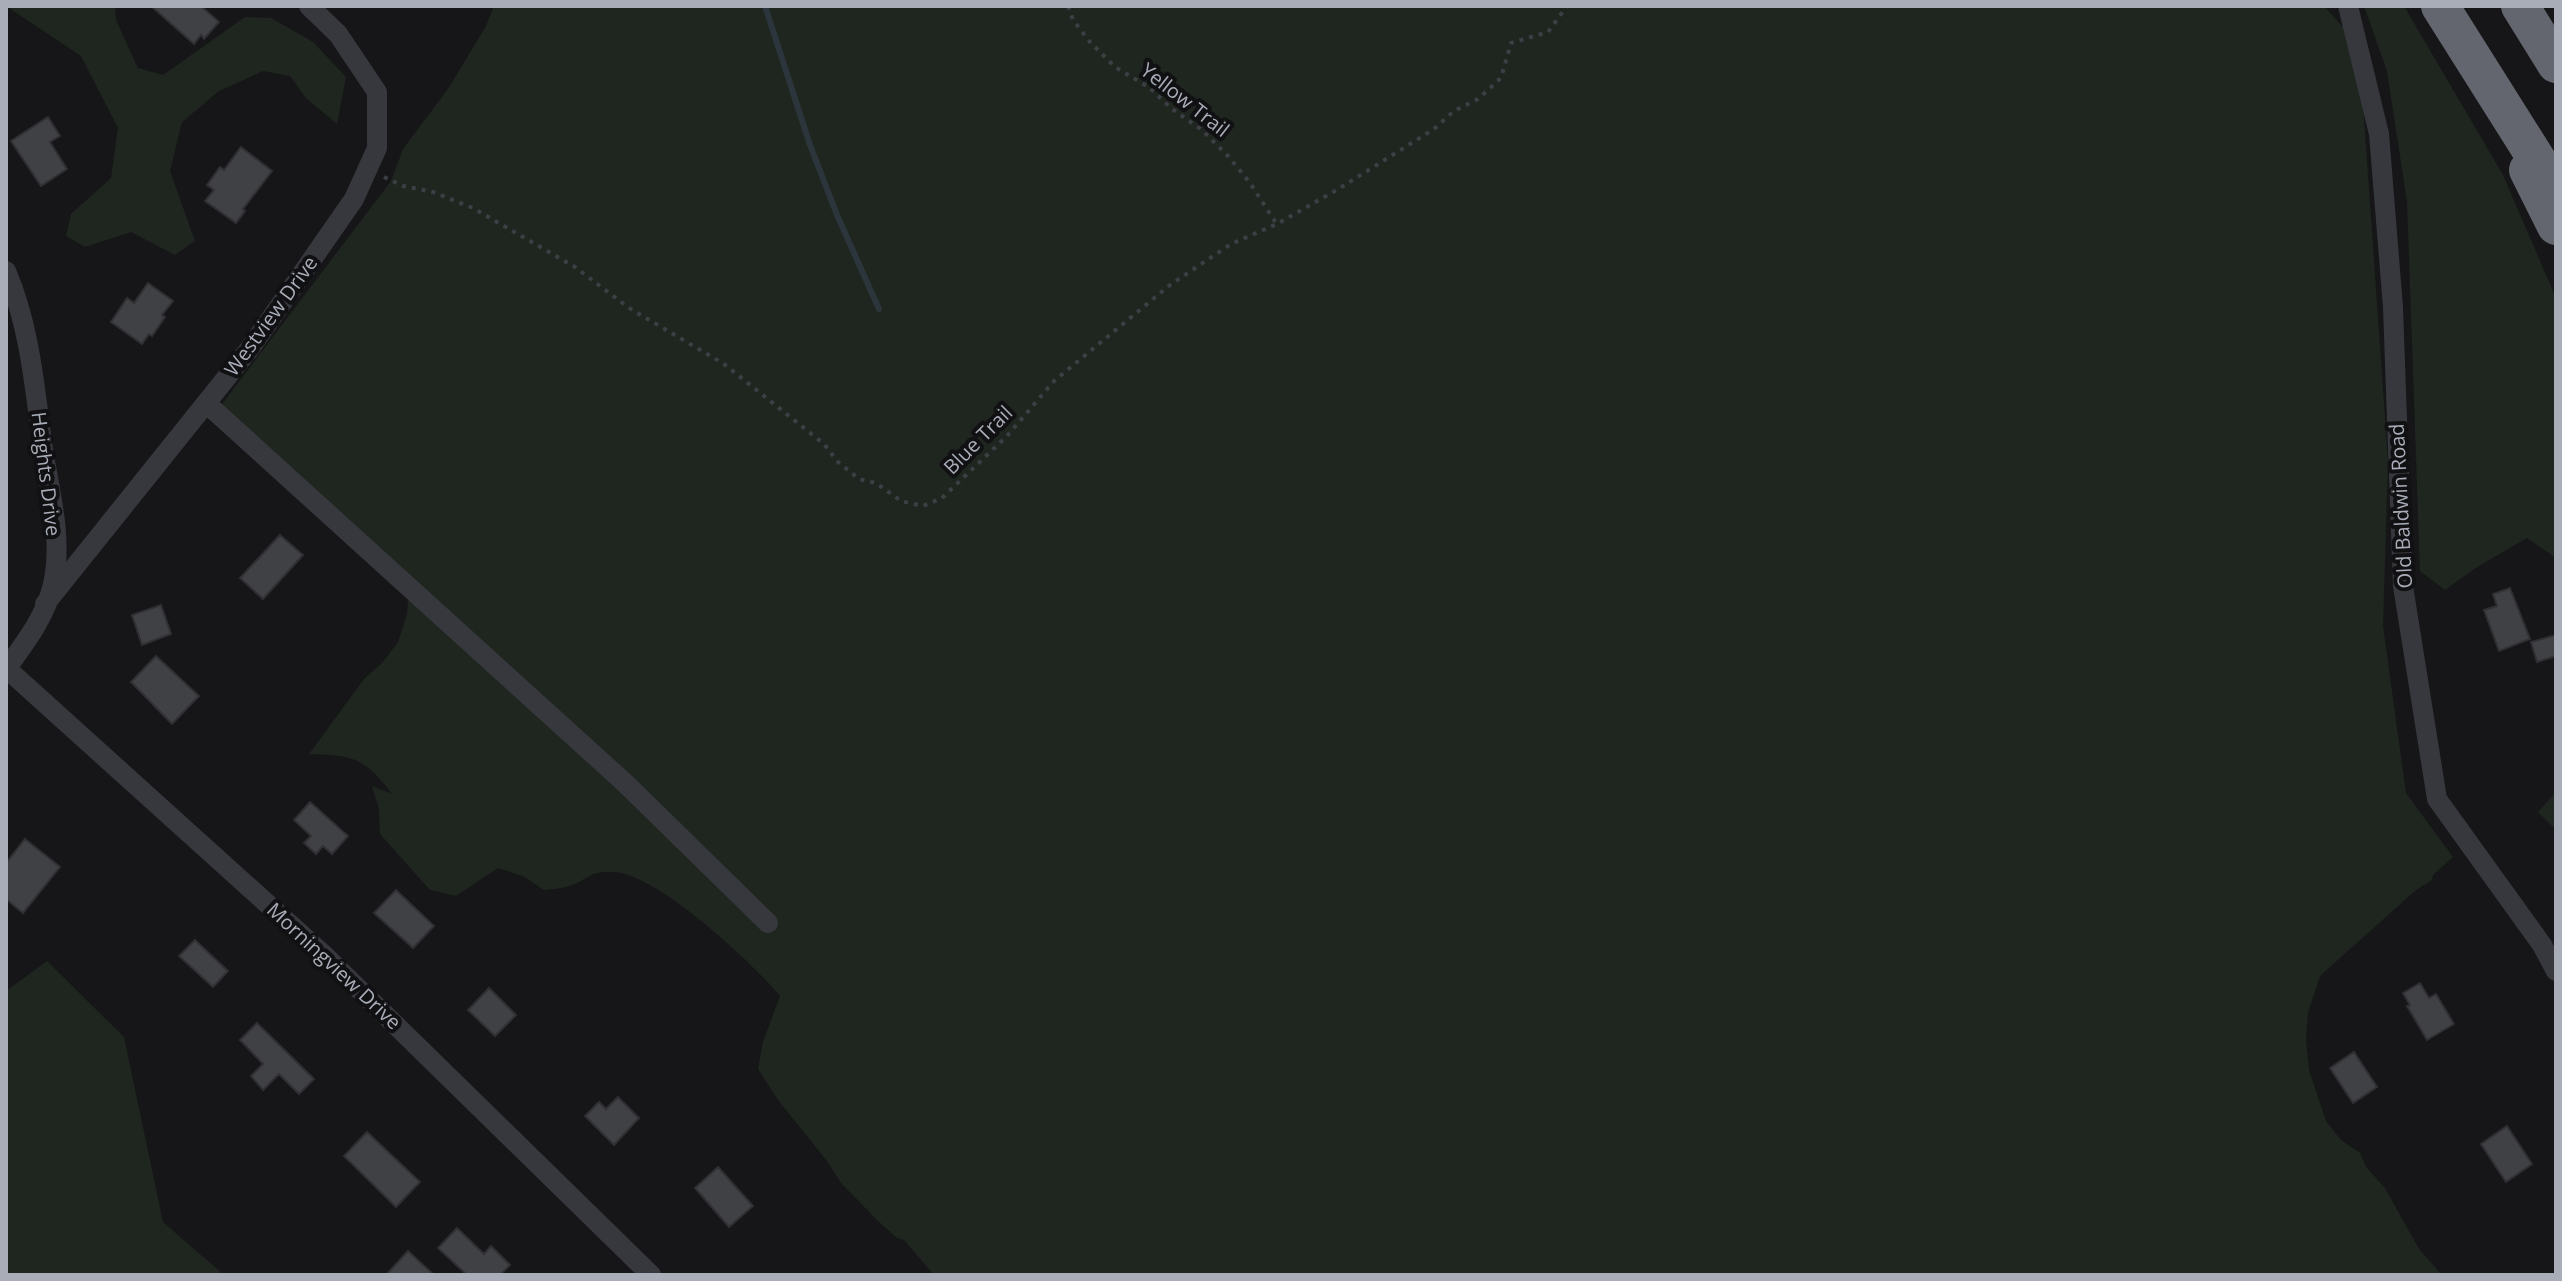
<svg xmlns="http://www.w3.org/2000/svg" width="2562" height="1281" viewBox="0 0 2562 1281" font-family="'Open Sans',sans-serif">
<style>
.green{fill:#1e261f}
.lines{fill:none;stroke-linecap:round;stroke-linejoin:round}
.stream{stroke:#2c353c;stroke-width:6}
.building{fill:#404145;stroke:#303034;stroke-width:2}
.path{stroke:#3d3f44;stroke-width:4;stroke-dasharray:4 6;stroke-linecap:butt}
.street{stroke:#37383d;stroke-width:20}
.highway{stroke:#63666e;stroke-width:38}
.labels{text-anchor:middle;stroke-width:8;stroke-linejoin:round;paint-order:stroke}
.street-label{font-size:20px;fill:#a8adb8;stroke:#111113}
</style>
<rect width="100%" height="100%" fill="#161618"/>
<path class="green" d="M 6,6 L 115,6 L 116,20 L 138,68 L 163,75 L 245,17 L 271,18 L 313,42 L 346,77 L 337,124 L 306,98 L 290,76 L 263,71 L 219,91 L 182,122 L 170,171 L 195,241 L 175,255 L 131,232 L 85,247 L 66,236 L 71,214 L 111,178 L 118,128 L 81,56 Z
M 494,6 L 2324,6 L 2347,32 L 2363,103 L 2388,461 L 2383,626 L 2406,793 L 2453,857 L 2433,875 L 2432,880 L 2416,890 L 2320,976 L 2308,1013 L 2306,1039 L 2309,1070 L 2326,1121 L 2341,1140 L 2360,1153 L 2366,1167 L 2385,1188 L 2419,1249 L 2442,1275 L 934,1275 L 904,1240 L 897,1238 L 878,1221 L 841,1183 L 827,1161 L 778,1100 L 758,1069 L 763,1042 L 780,996 C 752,962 657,874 614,872 C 586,871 589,880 569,886 C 561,889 552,889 544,890 L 523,876 L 498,868 L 456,896 L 430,890 L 380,834 L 379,809 L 372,786 L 392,794 C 365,758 353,755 309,754 L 364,679 L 383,662 L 398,642 L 407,614 L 409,586 L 219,408 L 391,181 L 403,149 L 448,89 L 486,26 Z
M 2364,6 L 2404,6 L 2503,175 L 2556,298 L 2556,558 L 2527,538 L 2477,567 L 2445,590 L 2420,571 L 2407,202 L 2387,71 Z
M 2556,792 L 2556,830 L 2538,812 Z
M 47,961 L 124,1037 L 163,1222 L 224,1275 L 6,1275 L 6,991 Z"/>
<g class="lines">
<path class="stream" d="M 765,6 L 810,145 L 837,215 L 879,309"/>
</g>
<path class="building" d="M 151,6 L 201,6 L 219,22 L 204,39 L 201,35 L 194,44 Z
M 48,117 L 60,136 L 50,142 L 67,169 L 41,186 L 11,141 Z
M 241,147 L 272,171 L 243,209 L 245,211 L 236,223 L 205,201 L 214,190 L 207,185 L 220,167 L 224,170 Z
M 148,283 L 173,301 L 162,315 L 165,317 L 152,336 L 149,334 L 142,344 L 111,322 L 127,298 L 134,303 Z
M 280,535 L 303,555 L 263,599 L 240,578 Z
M 2510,588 L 2530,639 L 2499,651 L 2484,610 L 2497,606 L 2493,594 Z
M 161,605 L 171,634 L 142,645 L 132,615 Z
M 2556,635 L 2556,656 L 2537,662 L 2531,642 Z
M 156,656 L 199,696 L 172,724 L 131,682 Z
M 310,802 L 348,836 L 332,854 L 323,846 L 316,854 L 304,843 L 311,836 L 294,820 Z
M 25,839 L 60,867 L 23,913 L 6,899 L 6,863 Z
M 396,890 L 434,926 L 413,948 L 374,913 Z
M 195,940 L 228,971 L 213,987 L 179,956 Z
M 2420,983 L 2429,998 L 2436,994 L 2454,1024 L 2427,1040 L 2407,1006 L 2410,1005 L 2403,993 Z
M 489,988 L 516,1015 L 495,1036 L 468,1010 Z
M 257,1023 L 314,1079 L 299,1094 L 279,1074 L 263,1090 L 251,1076 L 263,1064 L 240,1040 Z
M 2354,1052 L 2377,1087 L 2353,1103 L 2330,1068 Z
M 618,1097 L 639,1118 L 614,1145 L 585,1116 L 599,1102 L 606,1109 Z
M 2507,1126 L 2532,1164 L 2506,1182 L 2481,1144 Z
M 367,1132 L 420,1182 L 396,1207 L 344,1156 Z
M 718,1167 L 753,1206 L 729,1227 L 695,1188 Z
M 457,1228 L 484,1254 L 491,1246 L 510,1265 L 500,1275 L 467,1275 L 438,1248 Z
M 408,1251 L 434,1275 L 386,1275 Z"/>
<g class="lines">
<path class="path" d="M 1068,6 L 1073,20 L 1090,42 L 1115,67 L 1150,88 L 1172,109 L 1202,130 L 1228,156 L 1250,183 L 1276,223
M 384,177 L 403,186 L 433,192 L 473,208 L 575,267 L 629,308 L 724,364 L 824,444 L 838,462 L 859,479 L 876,483 L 901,501 L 923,506 L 942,498 L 1007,436 L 1054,381 L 1170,285 L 1231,244 L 1277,224 L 1340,188 L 1434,129 L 1454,111 L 1478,99 L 1501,78 L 1511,43 L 1548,32 L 1567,6"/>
<path class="street" d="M 2348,6 L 2379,134 L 2393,307 L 2403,586 L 2437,799 L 2542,945 L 2556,971
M 6,271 C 30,326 35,390 43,450 C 50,492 63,541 53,584 C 46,616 25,643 6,669
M 206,403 L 625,783 L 768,923
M 45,604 L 251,347 L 354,199 L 377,148 L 377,92 L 338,34 L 309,6
M 6,668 L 324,955 L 651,1275"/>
<path class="highway" d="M 2440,6 L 2556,190
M 2520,6 L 2556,64
M 2528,170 L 2556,226"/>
</g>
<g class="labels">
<g class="street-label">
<text transform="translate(1185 100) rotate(38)" y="7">Yellow Trail</text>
<text transform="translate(271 316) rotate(-54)" y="7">Westview Drive</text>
<text transform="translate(978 440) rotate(-45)" y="7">Blue Trail</text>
<text transform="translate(46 474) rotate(83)" y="7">Heights Drive</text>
<text transform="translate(2401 506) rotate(-93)" y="7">Old Baldwin Road</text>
<text transform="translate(334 966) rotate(43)" y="7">Morningview Drive</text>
</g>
</g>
<rect width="2562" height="1281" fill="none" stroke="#a8adb8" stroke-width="16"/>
</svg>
